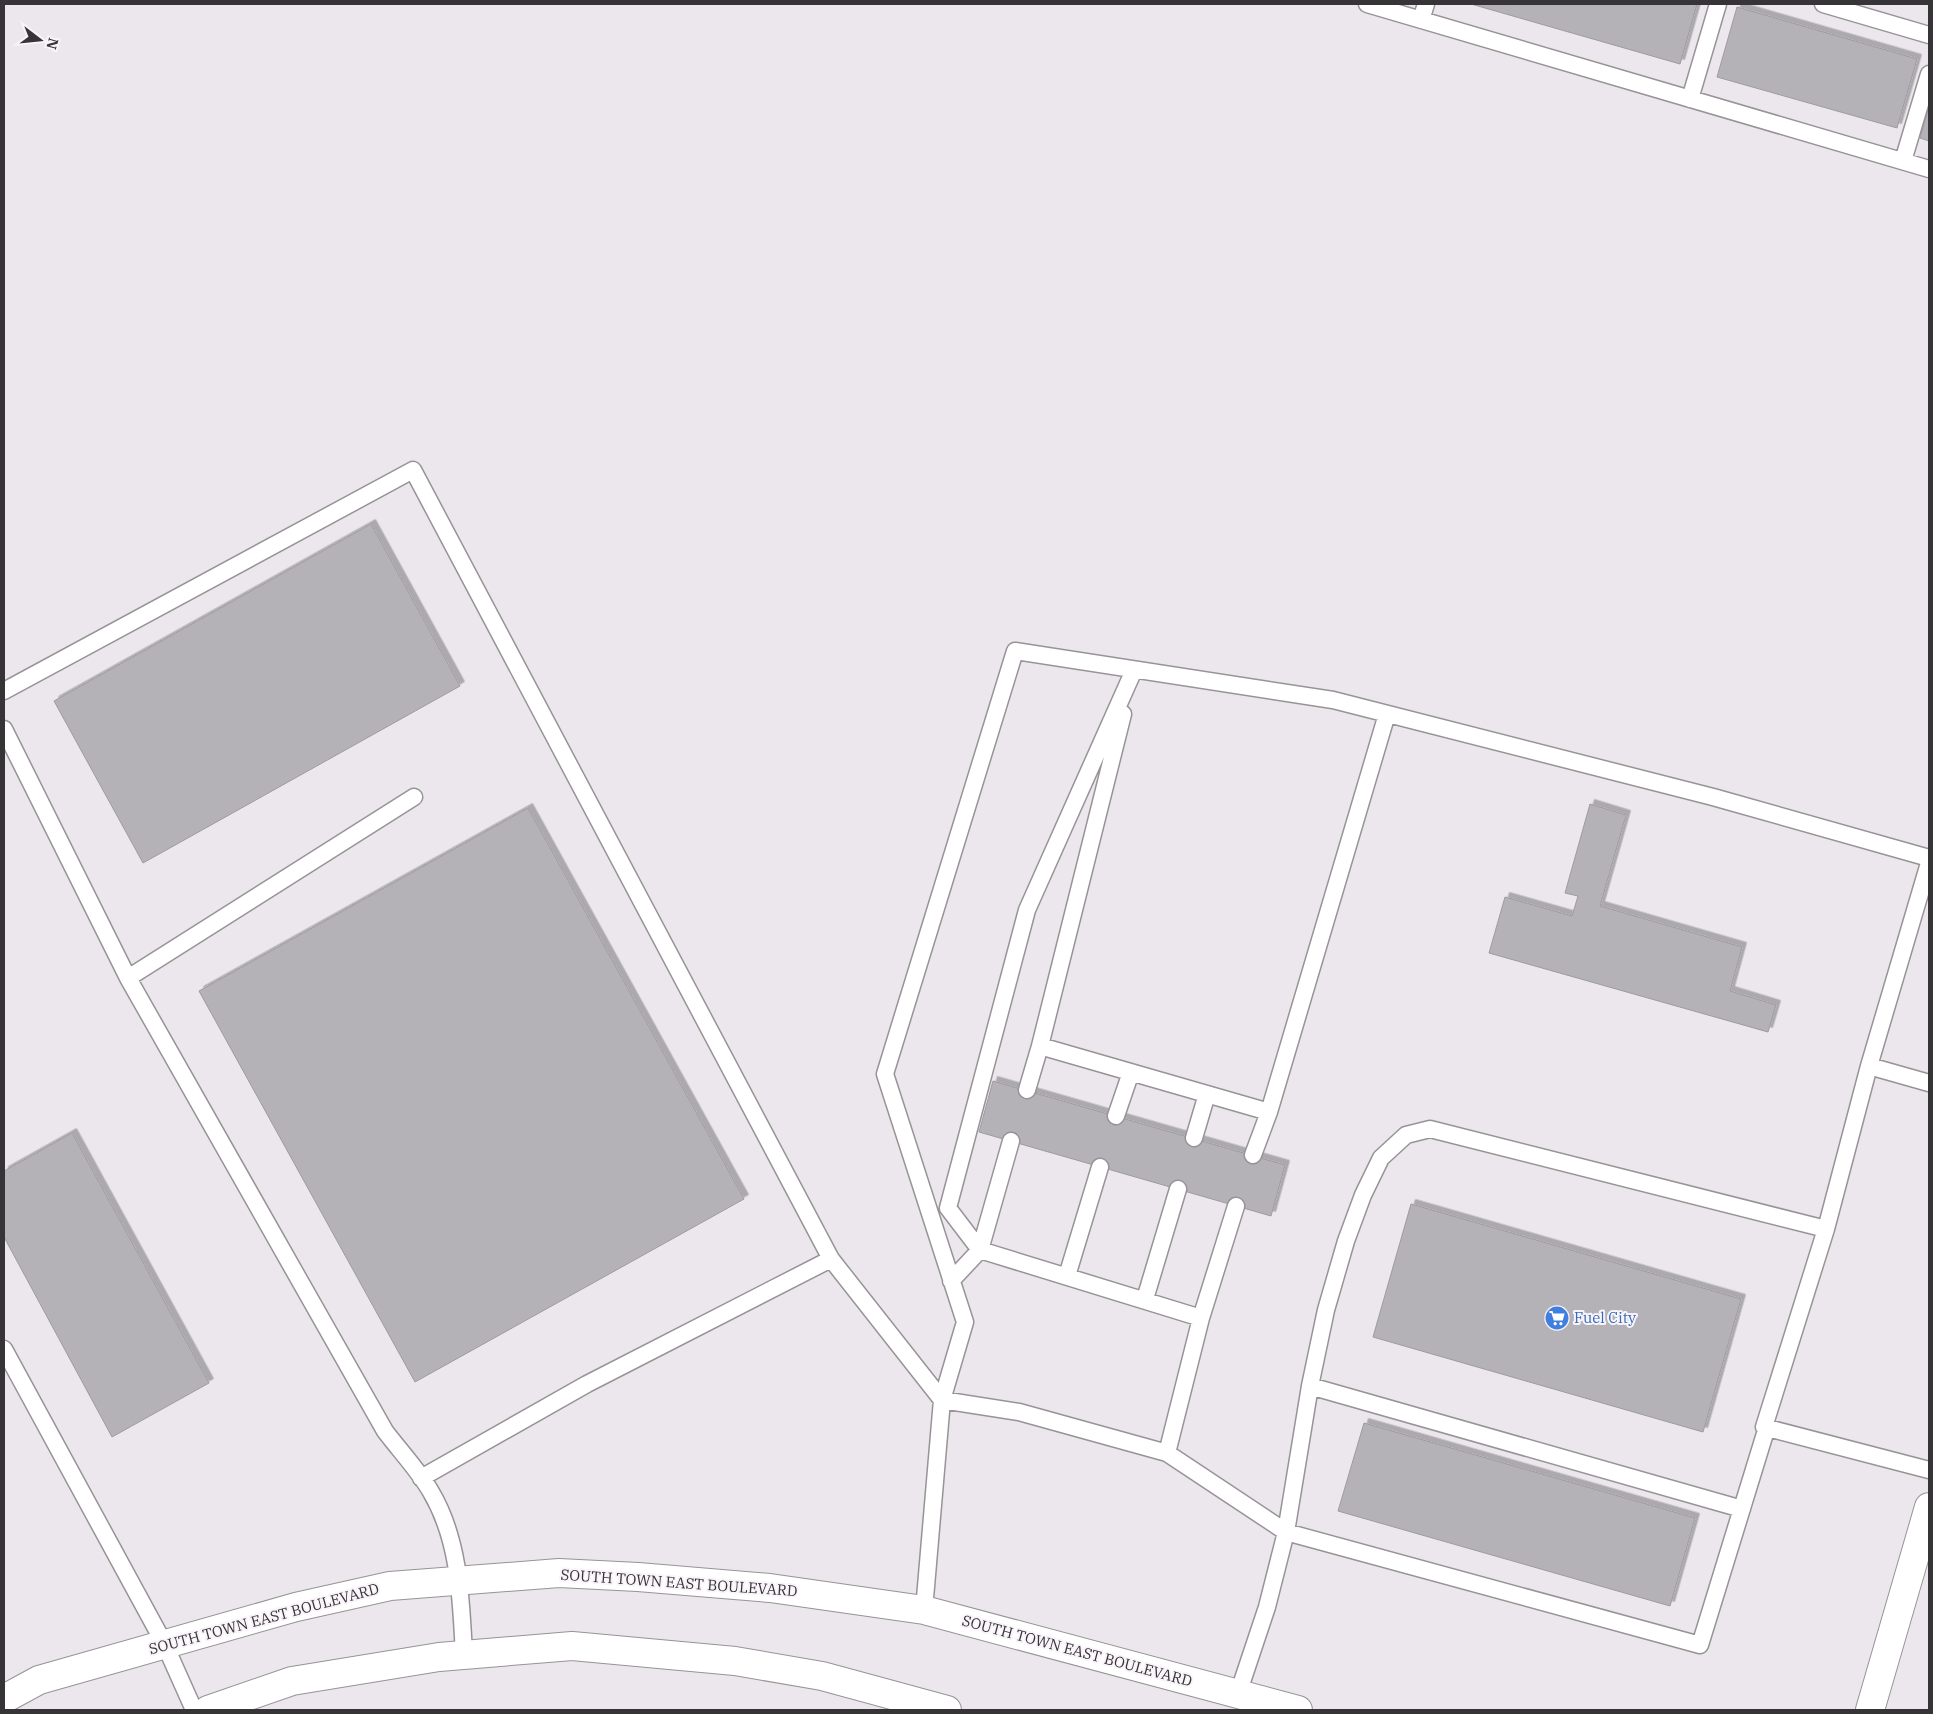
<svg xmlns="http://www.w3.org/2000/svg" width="1933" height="1714" viewBox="0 0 1933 1714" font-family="'IBM Plex Serif',serif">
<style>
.building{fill:#b4b2b7;stroke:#9d9ba0;filter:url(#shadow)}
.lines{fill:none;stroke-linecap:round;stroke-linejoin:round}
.lane-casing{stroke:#979397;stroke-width:19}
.secondary-casing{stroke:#979397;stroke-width:30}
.lane{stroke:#fff;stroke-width:16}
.secondary{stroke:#fff;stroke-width:28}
.labels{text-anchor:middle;stroke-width:4;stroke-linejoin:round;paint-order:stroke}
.shop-label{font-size:15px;fill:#366cbe;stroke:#f9f4f9;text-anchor:start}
.street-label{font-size:15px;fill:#363436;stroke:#f9f4f9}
</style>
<defs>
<filter id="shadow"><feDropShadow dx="4.5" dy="-4.5" stdDeviation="0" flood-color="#0004"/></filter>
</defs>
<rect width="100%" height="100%" fill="#ebe7ec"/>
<path class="building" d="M 1471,4 L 1697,4 L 1680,64 Z
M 1737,7 L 1917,59 L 1897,128 L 1717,77 Z
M 1929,106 L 1929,141 L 1920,138 Z
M 371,524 L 460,686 L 143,863 L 54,701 Z
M 1590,804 L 1626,815 L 1600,906 L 1742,947 L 1730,991 L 1776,1005 L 1768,1032 L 1489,953 L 1505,897 L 1572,916 L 1578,896 L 1565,893 Z
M 528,808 L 744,1199 L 415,1382 L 199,991 Z
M 993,1081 L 1285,1165 L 1271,1216 L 979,1132 Z
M 72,1133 L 209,1383 L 112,1437 L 4,1237 L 4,1171 Z
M 1411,1204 L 1741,1299 L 1703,1432 L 1373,1337 Z
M 1364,1423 L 1695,1518 L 1670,1606 L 1338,1511 Z"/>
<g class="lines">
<defs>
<path id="lane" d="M 1367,4 L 1929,169
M 1823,4 L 1929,35
M 1421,20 L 1426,4
M 1690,99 L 1718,4
M 1903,161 L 1929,74
M 1134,670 L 1027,910 L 948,1208 L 980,1250 L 1201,1318 L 1167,1453
M 4,691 L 413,470 L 831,1259 L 942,1400 L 1019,1412 L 1167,1453 L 1286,1532 L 1700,1645 L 1767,1427
M 4,729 L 128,978
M 414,797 L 128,978 L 385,1431 C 400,1451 419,1471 431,1492 C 460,1541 461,1600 464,1655
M 1929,863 L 1869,1066 L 1826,1229 L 1764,1427 L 1929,1470
M 1040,1046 L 1123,714
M 1869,1066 L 1929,1083
M 1027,1090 L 1040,1046 L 1269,1112
M 1116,1116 L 1131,1072
M 1194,1138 L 1207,1094
M 1253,1155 L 1269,1112 L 1387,714
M 1067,1276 L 1100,1167
M 951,1281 L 980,1250 L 1011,1141
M 1145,1299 L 1178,1189
M 1201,1318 L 1236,1206
M 4,1349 L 165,1645 L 194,1710
M 1310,1386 L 1742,1509
M 421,1478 L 587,1384 L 831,1259
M 924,1610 L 942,1400 L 965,1322 L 885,1074 L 1015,651 L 1333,700 L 1713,797 L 1929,858
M 1238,1694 L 1267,1607 L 1286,1532 L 1310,1386 L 1326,1310 L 1346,1241 L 1363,1195 L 1381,1158 L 1406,1135 L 1430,1129 L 1826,1229"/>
<path id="secondary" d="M 4,1699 L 39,1680 L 296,1607 L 390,1586 L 559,1573 L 638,1577 L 770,1588 L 924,1610 L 1298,1710
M 208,1710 L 292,1681 L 439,1657 L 572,1646 L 735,1661 L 822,1676 L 947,1710
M 1870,1710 L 1929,1507"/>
</defs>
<use href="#lane" class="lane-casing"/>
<use href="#secondary" class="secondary-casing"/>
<use href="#lane" class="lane"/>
<use href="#secondary" class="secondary"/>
</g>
<defs>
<symbol id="supermarket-disc" viewBox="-11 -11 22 22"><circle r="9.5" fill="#3f7fe0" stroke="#f9f4f9"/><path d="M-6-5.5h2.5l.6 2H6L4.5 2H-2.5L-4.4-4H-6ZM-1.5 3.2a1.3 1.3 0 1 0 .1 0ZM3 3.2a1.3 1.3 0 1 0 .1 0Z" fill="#fff"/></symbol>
</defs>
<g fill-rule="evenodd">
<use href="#supermarket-disc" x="1543" y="1304" width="28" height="28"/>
</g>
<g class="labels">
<g class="shop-label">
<text x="1574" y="1323">Fuel City</text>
</g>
<g class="street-label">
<text transform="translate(679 1583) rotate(4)" y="5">SOUTH TOWN EAST BOULEVARD</text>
<text transform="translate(264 1619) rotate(-15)" y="5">SOUTH TOWN EAST BOULEVARD</text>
<text transform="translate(1077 1651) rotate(15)" y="5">SOUTH TOWN EAST BOULEVARD</text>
</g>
</g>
<rect width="1933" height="1714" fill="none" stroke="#363436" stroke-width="10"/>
<g transform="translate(40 40) rotate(106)" stroke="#f9f4f9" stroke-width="4" paint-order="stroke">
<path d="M0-4L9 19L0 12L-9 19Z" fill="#363436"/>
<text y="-8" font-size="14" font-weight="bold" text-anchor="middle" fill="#363436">N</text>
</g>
</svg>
